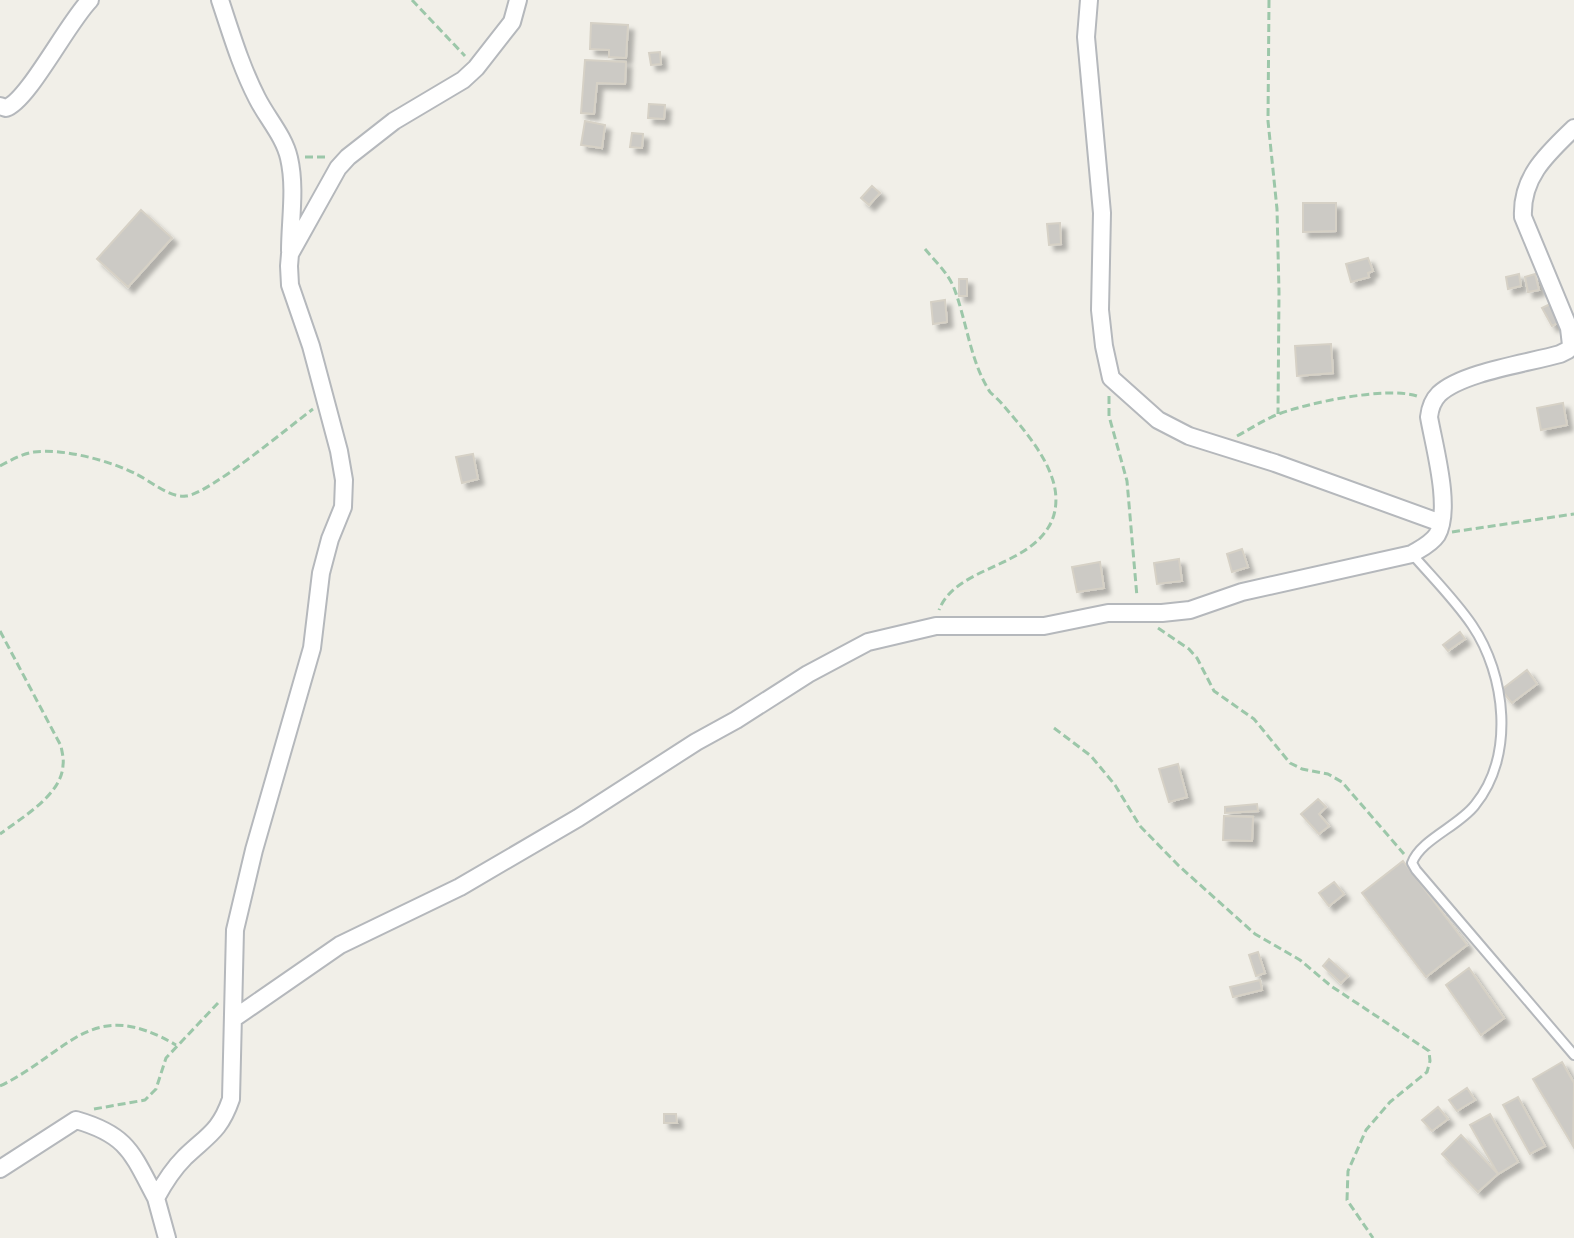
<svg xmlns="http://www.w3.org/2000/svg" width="1574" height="1238" viewBox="0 0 1574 1238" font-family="Lato,sans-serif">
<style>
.building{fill:#cccac5;stroke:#d6d1c6;stroke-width:2;filter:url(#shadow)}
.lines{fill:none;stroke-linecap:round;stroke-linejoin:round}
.service-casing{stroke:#b5b8bc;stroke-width:12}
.minor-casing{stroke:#b5b8bc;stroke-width:20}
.path{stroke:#9cc7a9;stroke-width:3;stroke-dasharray:8 4;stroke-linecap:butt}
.service{stroke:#fff;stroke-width:8}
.minor{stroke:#fff;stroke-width:16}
</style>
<defs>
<filter id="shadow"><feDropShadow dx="5.5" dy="5.5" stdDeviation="2" flood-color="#0004"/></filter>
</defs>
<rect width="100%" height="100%" fill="#f1efe8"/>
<path class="building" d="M 591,23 L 628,25 L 626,58 L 609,57 L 609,50 L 590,49 Z
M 660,52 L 661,64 L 651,65 L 649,53 Z
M 585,60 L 626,62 L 625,84 L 597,83 L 594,114 L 581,113 Z
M 649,104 L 665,105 L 664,119 L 648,118 Z
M 585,121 L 605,125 L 602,148 L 581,145 Z
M 632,133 L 643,134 L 642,148 L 630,147 Z
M 872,186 L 880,193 L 869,205 L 861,198 Z
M 1303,203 L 1336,203 L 1336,231 L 1303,232 Z
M 141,210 L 172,238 L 128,287 L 97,259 Z
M 1060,223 L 1061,244 L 1049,245 L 1047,224 Z
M 1368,258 L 1373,271 L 1368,273 L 1369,277 L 1351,282 L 1346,264 Z
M 1519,274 L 1521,286 L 1508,289 L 1506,277 Z
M 1535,274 L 1539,290 L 1528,292 L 1525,277 Z
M 959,279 L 967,279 L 967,296 L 959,296 Z
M 945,300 L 947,322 L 933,324 L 931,302 Z
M 1550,304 L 1560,322 L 1552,326 L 1542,308 Z
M 1331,344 L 1333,373 L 1297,376 L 1295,346 Z
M 1563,403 L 1567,425 L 1541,430 L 1537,408 Z
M 473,454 L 478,479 L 462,483 L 456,457 Z
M 1242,549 L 1248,567 L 1232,572 L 1227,554 Z
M 1179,559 L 1182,581 L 1157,584 L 1154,563 Z
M 1100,562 L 1104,588 L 1077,592 L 1072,567 Z
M 1460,632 L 1465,639 L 1448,651 L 1443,645 Z
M 1527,670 L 1537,684 L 1512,703 L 1501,690 Z
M 1178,764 L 1187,797 L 1169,802 L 1159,769 Z
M 1318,799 L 1326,807 L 1319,814 L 1329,826 L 1319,834 L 1301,814 Z
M 1257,804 L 1258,811 L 1225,813 L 1225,807 Z
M 1224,816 L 1253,817 L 1252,841 L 1223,840 Z
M 1403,861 L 1467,945 L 1426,977 L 1362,893 Z
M 1334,882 L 1344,894 L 1329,906 L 1319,893 Z
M 1258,952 L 1265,973 L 1256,976 L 1249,955 Z
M 1329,959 L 1348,976 L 1341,983 L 1323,966 Z
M 1469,968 L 1504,1018 L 1481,1035 L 1446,985 Z
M 1260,980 L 1262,990 L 1233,997 L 1230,987 Z
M 1562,1062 L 1574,1083 L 1573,1146 L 1533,1079 Z
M 1467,1088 L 1475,1100 L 1457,1111 L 1449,1100 Z
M 1518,1097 L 1545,1146 L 1530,1154 L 1503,1105 Z
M 1438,1107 L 1448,1119 L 1432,1131 L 1422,1120 Z
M 664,1114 L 676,1114 L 677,1123 L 664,1123 Z
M 1490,1114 L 1518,1162 L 1498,1174 L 1470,1125 Z
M 1461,1135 L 1498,1174 L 1478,1192 L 1442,1154 Z"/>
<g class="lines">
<defs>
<path id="service" d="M 1412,554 C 1432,577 1455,600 1472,625 C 1506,675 1515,756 1475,805 C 1459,826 1420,840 1412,863 L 1416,870 L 1574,1055"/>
<path id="minor" d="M 220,0 C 231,33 241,67 257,98 C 267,118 284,136 289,158 C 296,188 290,221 290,251
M 1089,0 L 1086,37 L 1102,213 L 1100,310 L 1104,346 L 1111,378 L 1158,420 L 1189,436 L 1275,463 L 1441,523
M 0,106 L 6,108 C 28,101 68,22 90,0
M 233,1019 L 340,945 L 460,887 L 578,818 L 696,742 L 736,720 L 808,674 L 868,642 L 936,626 L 1044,626 L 1108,613 L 1162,613 L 1190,610 L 1242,592 L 1412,554 C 1420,549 1431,544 1437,535 C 1452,509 1434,446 1429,417 C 1430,408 1432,401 1439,394 C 1462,372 1529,363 1560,354 L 1568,350 L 1571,345 L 1569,328 L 1523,217 C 1521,177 1547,154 1574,128
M 0,1169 L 76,1120 C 128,1135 132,1153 156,1198
M 167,1238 L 156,1198 C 164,1183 173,1169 185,1157 C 208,1135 220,1131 231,1099 L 235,930 L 254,850 L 312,648 L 321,573 L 330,539 L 343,507 L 344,480 L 339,451 L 311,346 L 290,285 L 289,266 L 290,254 L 338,168 L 348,157 L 394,121 L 463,80 L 476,68 L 512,22 L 518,0"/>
</defs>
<use href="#service" class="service-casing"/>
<use href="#minor" class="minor-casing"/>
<path class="path" d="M 412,0 L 465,56
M 1269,0 L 1268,121 L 1277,209 L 1279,292 L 1278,414
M 305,157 L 325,157
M 925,249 C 935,261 948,273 954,288 C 967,322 970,361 990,392 C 994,396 999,400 1003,405 C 1020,425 1042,450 1051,475 C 1058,492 1058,513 1048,528 C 1023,568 955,568 939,610
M 1109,396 L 1109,416 L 1127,481 L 1137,597
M 1237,436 C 1250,429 1262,421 1276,415 C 1306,403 1387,386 1417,396
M 0,466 C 11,460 22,454 34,452 C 63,448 111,461 136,474 C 151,481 169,498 186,496 C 209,494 290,426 313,409
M 1452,532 L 1574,514
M 1158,628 L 1189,649 L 1197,658 L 1214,691 L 1254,719 L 1290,763 L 1302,769 L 1328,774 L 1342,782 L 1404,854
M 0,631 L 61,746 C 62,752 64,759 63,765 C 62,795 21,818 0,834
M 1054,728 L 1091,756 L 1115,785 L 1140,826 L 1179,866 L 1255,934 L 1300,960 L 1331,986 L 1429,1051 L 1430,1061 L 1427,1072 L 1390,1102 L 1366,1130 L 1348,1171 L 1347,1200 L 1373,1238
M 0,1086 C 70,1052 91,995 176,1045
M 94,1109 L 145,1100 L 156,1089 L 166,1058 L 218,1003"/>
<use href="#service" class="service"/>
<use href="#minor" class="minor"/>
</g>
</svg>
